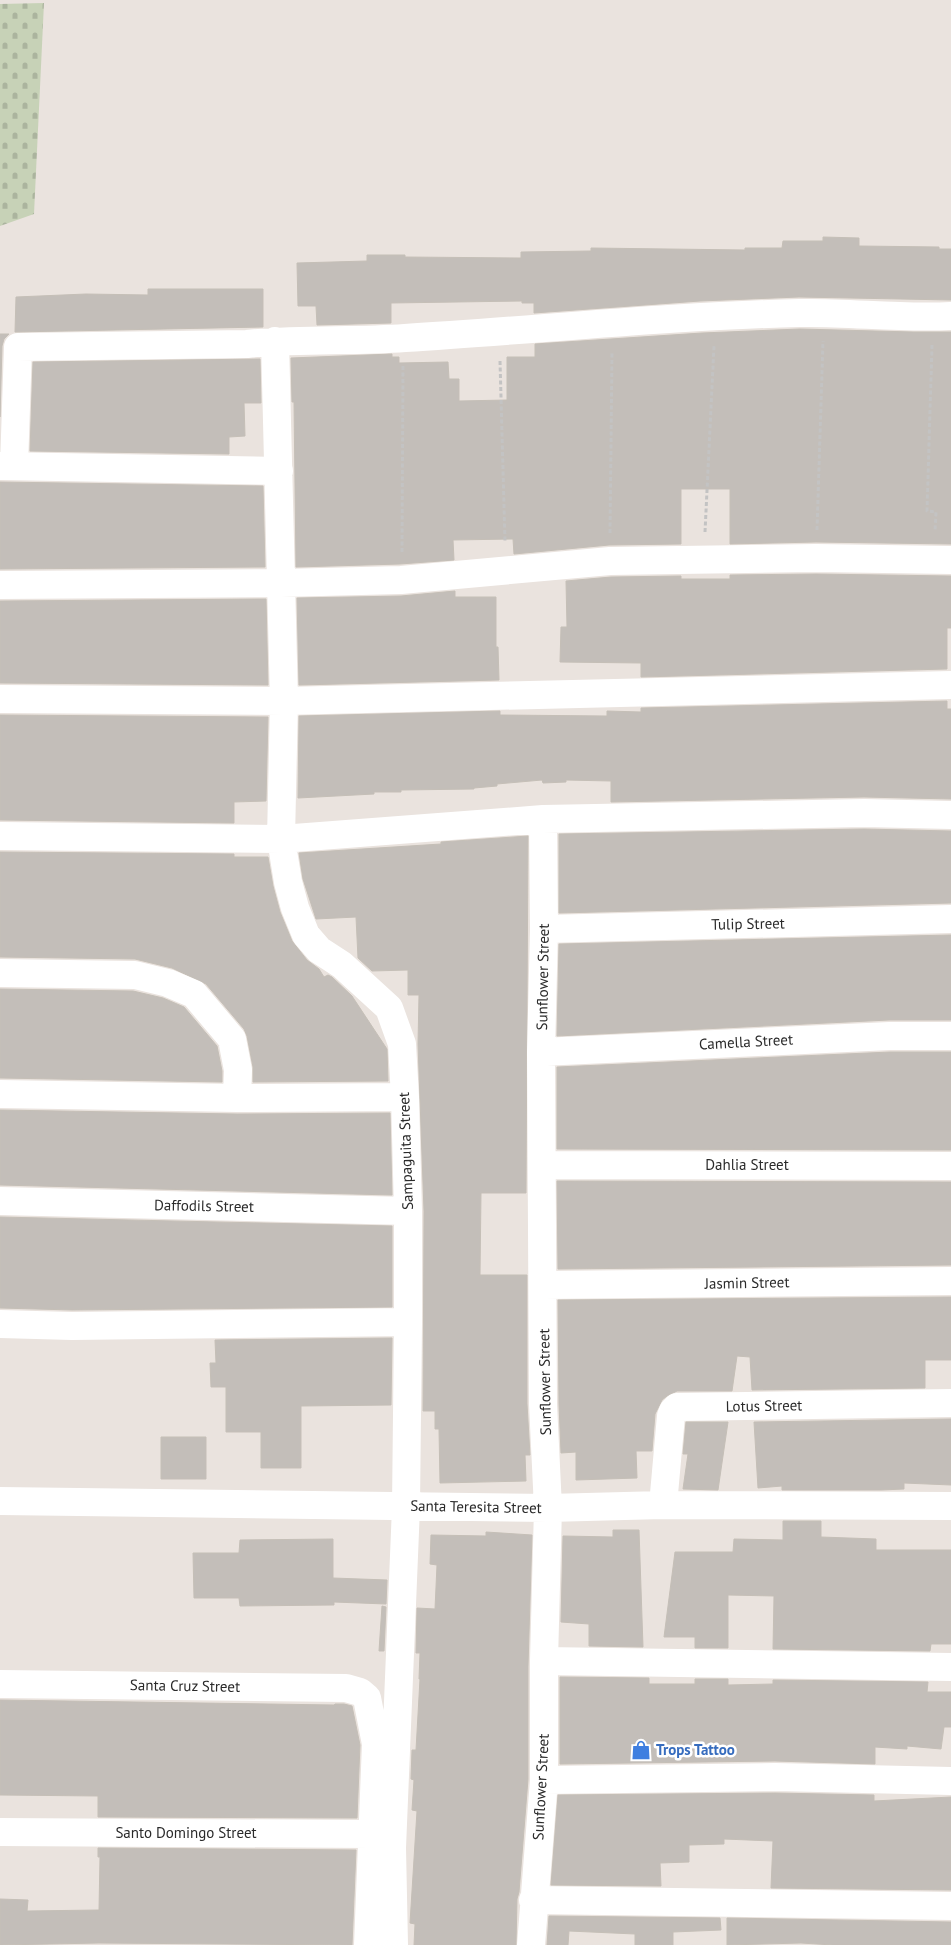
<svg xmlns="http://www.w3.org/2000/svg" width="951" height="1945" viewBox="0 0 951 1945" font-family="'PT Sans',sans-serif">
<style>
.cemetery{fill:url(#cemetery-stones)}
.building{fill:#c3beb9;stroke:#c5bfb7}
.lines{fill:none;stroke-linecap:round;stroke-linejoin:round}
.path{stroke:#c3c3c3;stroke-width:3;stroke-dasharray:4 2.5;stroke-linecap:butt}
.street{stroke:#fff;stroke-width:28}
.labels{text-anchor:middle;stroke-width:5;stroke-linejoin:round;paint-order:stroke}
.street-label{font-size:15px;fill:#2a2a2a;stroke:#fff}
.shop-label{font-size:15px;font-weight:bold;fill:#366cbe;stroke:#fff;text-anchor:start}
</style>
<defs>
<pattern id="cemetery-stones" width="16" height="16" patternUnits="userSpaceOnUse" patternTransform="scale(1.25)"><rect width="16" height="16" fill="#c7d2b7"/><path d="M2 7V4a2 2 0 0 1 4 0v3zM10 15v-3a2 2 0 0 1 4 0v3z" fill="#abb49e"/></pattern>
</defs>
<rect width="100%" height="100%" fill="#eae3de"/>
<path class="cemetery" d="M 44,3 L 34,214 L 0,226 L 0,4 Z"/>
<path class="building" d="M 823,237 L 859,238 L 859,246 L 939,247 L 939,249 L 951,249 L 951,300 L 799,297 L 700,301 L 534,313 L 534,303 L 522,303 L 522,301 L 391,303 L 391,323 L 317,325 L 316,306 L 298,306 L 297,263 L 367,261 L 367,255 L 405,255 L 405,257 L 521,258 L 521,252 L 591,251 L 591,248 L 745,250 L 745,248 L 782,248 L 783,241 L 823,241 Z
M 148,289 L 263,289 L 263,327 L 15,332 L 16,297 L 86,294 L 148,295 Z
M 800,329 L 913,332 L 951,332 L 951,544 L 816,542 L 730,544 L 730,489 L 681,489 L 681,544 L 609,545 L 514,554 L 513,539 L 453,540 L 454,560 L 400,564 L 296,567 L 294,402 L 292,402 L 291,358 L 392,354 L 392,357 L 399,357 L 399,363 L 448,362 L 449,379 L 459,379 L 459,401 L 507,400 L 507,357 L 535,357 L 535,344 L 702,333 Z
M 0,334 L 9,334 L 4,339 L 2,346 L 0,417 Z
M 260,359 L 261,403 L 244,403 L 245,436 L 229,437 L 229,454 L 30,451 L 33,362 Z
M 0,482 L 263,486 L 265,567 L 0,569 Z
M 816,574 L 951,576 L 951,628 L 947,628 L 947,669 L 641,677 L 641,663 L 560,662 L 561,627 L 567,627 L 566,581 L 611,577 L 681,576 L 681,579 L 730,579 L 730,575 Z
M 455,591 L 455,597 L 496,597 L 496,647 L 498,647 L 499,680 L 299,685 L 297,598 L 401,596 Z
M 266,599 L 268,685 L 0,683 L 0,601 Z
M 947,701 L 947,709 L 951,709 L 951,799 L 864,797 L 611,802 L 611,781 L 566,780 L 566,782 L 543,783 L 542,780 L 497,784 L 497,786 L 474,788 L 474,789 L 401,790 L 401,792 L 374,792 L 374,794 L 298,798 L 299,716 L 500,711 L 500,715 L 607,716 L 607,711 L 641,712 L 641,708 Z
M 0,715 L 268,717 L 266,801 L 234,802 L 234,823 L 0,820 Z
M 864,829 L 951,831 L 951,903 L 559,913 L 559,834 Z
M 528,836 L 526,1193 L 481,1193 L 480,1275 L 527,1275 L 527,1404 L 530,1455 L 525,1455 L 526,1481 L 440,1483 L 439,1429 L 435,1429 L 435,1411 L 423,1411 L 424,1211 L 418,1044 L 419,995 L 408,995 L 408,970 L 372,971 L 358,958 L 356,917 L 316,919 L 303,879 L 299,853 L 441,844 L 441,842 Z
M 0,852 L 234,854 L 234,857 L 268,857 L 273,886 L 280,912 L 292,941 L 307,960 L 319,969 L 324,977 L 328,975 L 332,977 L 352,996 L 387,1049 L 388,1081 L 253,1082 L 253,1067 L 247,1036 L 244,1029 L 206,984 L 172,968 L 135,959 L 0,957 Z
M 951,935 L 951,1020 L 889,1020 L 557,1036 L 559,944 Z
M 0,989 L 133,991 L 163,998 L 184,1007 L 217,1046 L 222,1071 L 222,1082 L 0,1078 Z
M 890,1052 L 951,1052 L 951,1150 L 557,1149 L 557,1067 Z
M 0,1110 L 237,1114 L 390,1113 L 392,1195 L 0,1185 Z
M 557,1181 L 951,1182 L 951,1265 L 558,1269 Z
M 0,1217 L 392,1226 L 392,1307 L 72,1310 L 0,1308 Z
M 951,1297 L 951,1360 L 925,1360 L 925,1388 L 752,1390 L 750,1357 L 737,1356 L 732,1391 L 677,1391 L 667,1396 L 662,1400 L 655,1414 L 652,1451 L 636,1451 L 637,1478 L 576,1480 L 576,1452 L 561,1453 L 559,1404 L 558,1300 Z
M 392,1338 L 391,1405 L 301,1406 L 301,1468 L 261,1468 L 261,1432 L 226,1432 L 226,1387 L 211,1387 L 210,1363 L 216,1363 L 215,1340 Z
M 951,1419 L 951,1485 L 904,1483 L 904,1489 L 881,1490 L 782,1490 L 782,1486 L 758,1488 L 754,1422 Z
M 686,1422 L 728,1422 L 718,1490 L 683,1489 L 688,1454 L 683,1454 Z
M 161,1437 L 206,1437 L 206,1479 L 161,1479 Z
M 783,1521 L 821,1521 L 821,1537 L 876,1539 L 876,1550 L 951,1550 L 951,1644 L 931,1644 L 930,1651 L 773,1649 L 774,1596 L 728,1595 L 728,1648 L 695,1648 L 695,1637 L 664,1637 L 675,1552 L 733,1552 L 734,1539 L 783,1540 Z
M 613,1530 L 639,1530 L 643,1647 L 589,1646 L 589,1624 L 561,1622 L 563,1536 L 613,1537 Z
M 486,1532 L 532,1535 L 528,1666 L 528,1779 L 519,1892 L 517,1899 L 516,1945 L 414,1945 L 415,1924 L 410,1923 L 417,1811 L 412,1810 L 414,1780 L 411,1779 L 412,1750 L 416,1750 L 420,1679 L 419,1679 L 420,1653 L 416,1653 L 417,1608 L 435,1609 L 437,1565 L 430,1564 L 431,1535 L 486,1536 Z
M 333,1539 L 333,1578 L 387,1580 L 386,1604 L 334,1602 L 334,1605 L 240,1606 L 239,1598 L 194,1598 L 193,1553 L 239,1553 L 240,1540 Z
M 382,1606 L 386,1607 L 384,1651 L 379,1651 Z
M 560,1677 L 649,1678 L 649,1684 L 695,1684 L 695,1679 L 728,1679 L 728,1685 L 773,1684 L 773,1680 L 928,1682 L 927,1692 L 951,1692 L 951,1727 L 944,1727 L 941,1749 L 907,1746 L 907,1749 L 875,1747 L 875,1764 L 775,1761 L 560,1764 Z
M 0,1700 L 334,1705 L 335,1704 L 344,1704 L 352,1706 L 360,1745 L 357,1818 L 98,1817 L 98,1796 L 0,1795 Z
M 775,1793 L 874,1795 L 874,1801 L 951,1797 L 951,1890 L 771,1888 L 773,1841 L 724,1839 L 724,1844 L 689,1845 L 689,1862 L 660,1863 L 661,1886 L 551,1885 L 558,1795 Z
M 98,1848 L 356,1850 L 352,1945 L 99,1943 L 0,1945 L 0,1899 L 28,1900 L 27,1911 L 99,1910 L 100,1857 L 98,1857 Z
M 549,1916 L 720,1918 L 721,1930 L 673,1932 L 673,1945 L 635,1945 L 635,1934 L 569,1931 L 568,1945 L 547,1945 Z
M 727,1918 L 951,1922 L 951,1945 L 833,1945 L 801,1943 L 727,1945 Z"/>
<g class="lines">
<path class="path" d="M 932,345 L 927,511 L 936,512 L 935,531
M 500,361 L 505,542
M 817,530 L 823,341
M 705,532 L 714,346
M 610,533 L 612,352
M 402,552 L 403,365"/>
<path class="street" d="M 275,341 L 284,701 L 281,839 L 288,882 L 295,908 L 306,935 L 319,950 L 342,965 L 389,1008 L 402,1044 L 405,1097 L 408,1211 L 408,1322 L 406,1507 L 392,1848 L 394,1945
M 0,466 L 279,471
M 14,466 L 18,347 L 247,344 C 300,338 352,342 405,338 C 537,330 668,316 800,313 C 850,312 901,319 951,316
M 0,585 L 281,583 L 401,580 L 610,561 L 816,558 L 951,560
M 0,699 L 284,701 L 951,685
M 0,836 L 281,839 L 543,819 L 864,813 L 951,815
M 544,929 L 951,919
M 0,973 L 135,975 L 168,983 L 194,994 L 232,1039 L 238,1070 L 237,1098
M 541,1052 L 890,1036 L 951,1036
M 0,1094 L 237,1098 L 405,1097
M 543,1165 L 951,1166
M 0,1201 L 408,1211
M 544,1285 L 951,1281
M 0,1324 L 72,1326 L 408,1322
M 0,1501 L 548,1508 L 663,1505 L 951,1506
M 663,1505 L 671,1416 L 673,1411 L 677,1407 L 951,1403
M 544,1661 L 951,1667
M 0,1684 L 346,1688 L 360,1692 L 367,1698 L 376,1744 L 368,1945
M 544,1780 L 775,1777 L 951,1781
M 0,1832 L 371,1834
M 533,1900 L 951,1906
M 531,1945 L 544,1780 L 544,1661 L 548,1508 L 543,1404 L 541,1052 L 544,929 L 543,819"/>
</g>
<defs>
<symbol id="shop-bare" viewBox="-9 -9 18 18"><path d="M-5-2.5h2.3a2.7 3.5 0 0 1 5.4 0H5L5.5 6h-11ZM-1.5-2.5h3a1.5 2.3 0 0 0-3 0Z" fill="#3f7fe0" stroke="#fff" stroke-width="2.5" paint-order="stroke"/></symbol>
</defs>
<g fill-rule="evenodd">
<use href="#shop-bare" x="627" y="1736" width="28" height="28"/>
</g>
<g class="labels">
<g class="street-label">
<text transform="translate(748 924) rotate(-1)" y="5">Tulip Street</text>
<text transform="translate(543 977) rotate(-89)" y="5">Sunflower Street</text>
<text transform="translate(746 1042) rotate(-3)" y="5">Camella Street</text>
<text transform="translate(406 1151) rotate(-92)" y="5">Sampaguita Street</text>
<text x="747" y="1170">Dahlia Street</text>
<text transform="translate(204 1206) rotate(1)" y="5">Daffodils Street</text>
<text transform="translate(747 1283) rotate(-1)" y="5">Jasmin Street</text>
<text transform="translate(545 1382) rotate(-91)" y="5">Sunflower Street</text>
<text transform="translate(764 1406) rotate(-1)" y="5">Lotus Street</text>
<text transform="translate(476 1507) rotate(1)" y="5">Santa Teresita Street</text>
<text transform="translate(185 1686) rotate(1)" y="5">Santa Cruz Street</text>
<text transform="translate(541 1787) rotate(-87)" y="5">Sunflower Street</text>
<text x="186" y="1838">Santo Domingo Street</text>
</g>
<g class="shop-label">
<text x="656" y="1755">Trops Tattoo</text>
</g>
</g>
</svg>
